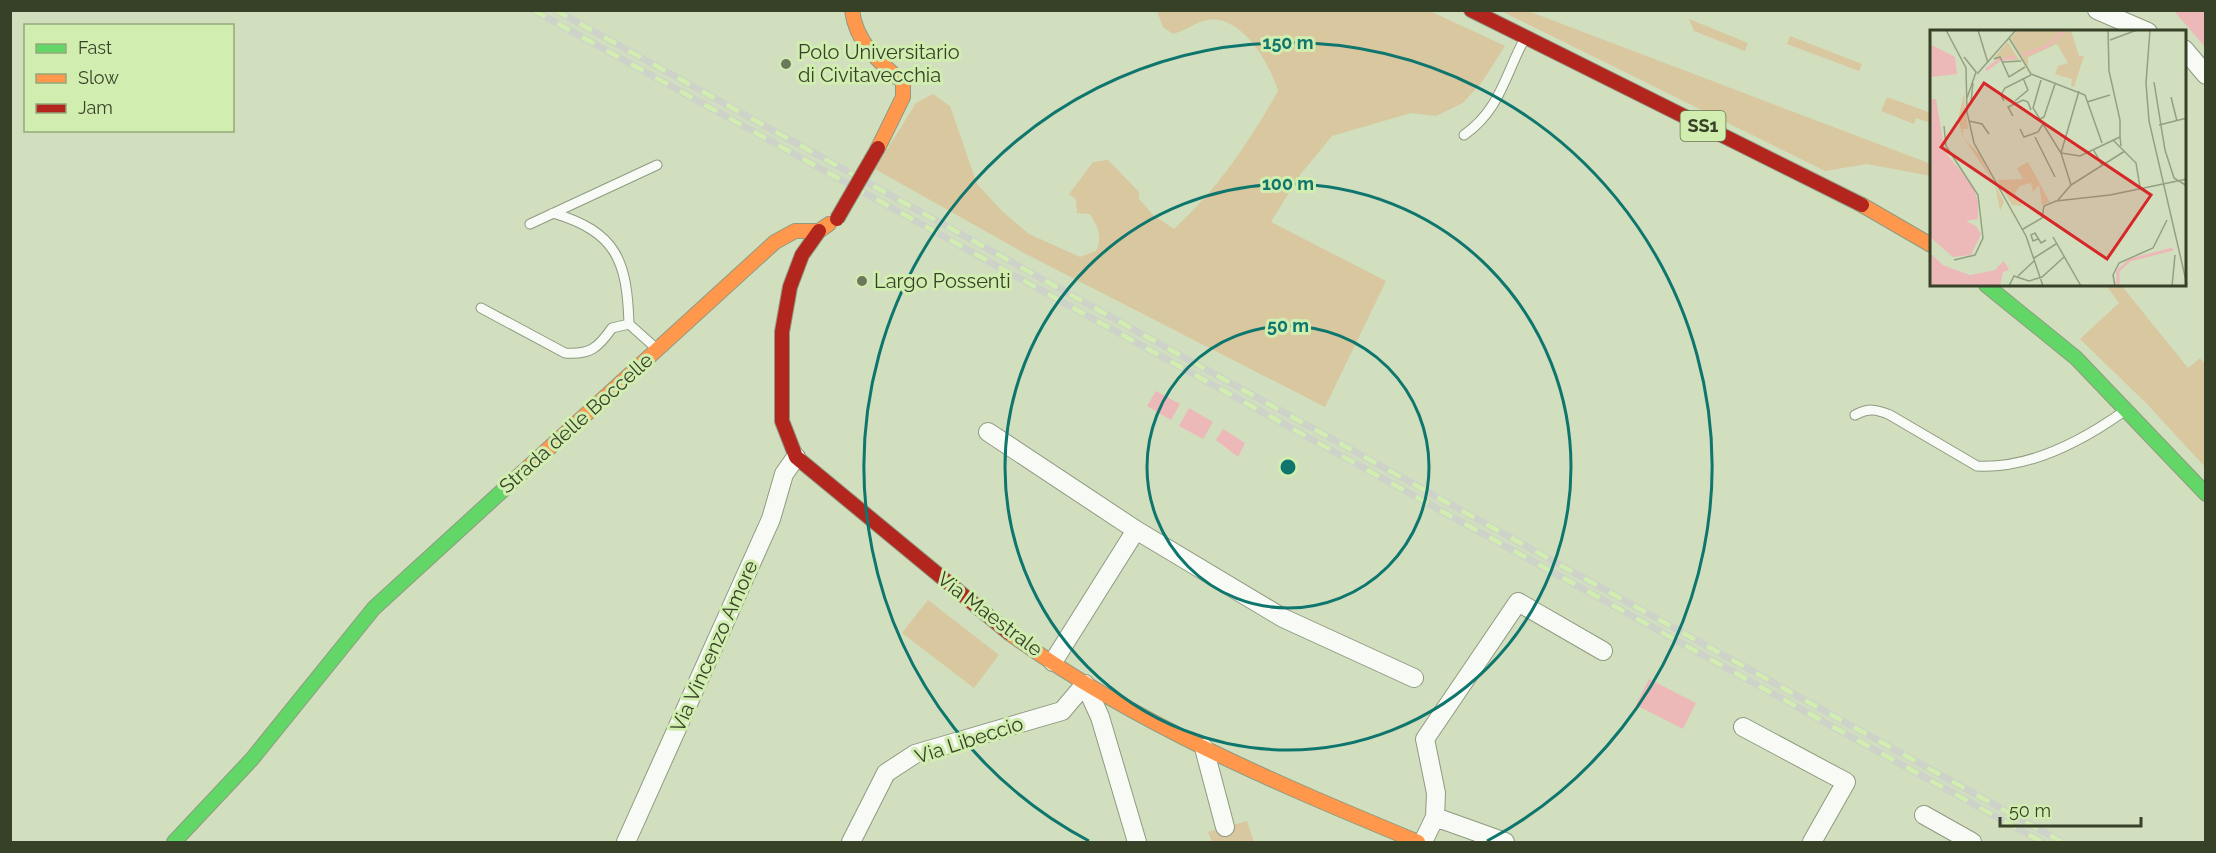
<svg xmlns="http://www.w3.org/2000/svg" width="2216" height="853" viewBox="0 0 2216 853" font-family="Raleway,sans-serif">
<style>
.green{fill:#d8c79f}
.water{fill:#edb8b8}
.lines{fill:none;stroke-linecap:round;stroke-linejoin:round}
.lane-casing{stroke:#8f9a80;stroke-width:11}
.street-casing{stroke:#8f9a80;stroke-width:20}
.fast-casing{stroke:#8f9a80;stroke-width:16}
.slow-casing{stroke:#8f9a80;stroke-width:16}
.jam-casing{stroke:#8f9a80;stroke-width:16}
.lane{stroke:#f8faf5;stroke-width:9}
.street{stroke:#f8faf5;stroke-width:18}
.fast{stroke:#63d668;stroke-width:14}
.slow{stroke:#ff974d;stroke-width:14}
.jam{stroke:#b3261e;stroke-width:14}
.rail-casing{stroke:#ced3c9;stroke-width:7}
.rail{stroke:#d2edb0;stroke-width:4.5;stroke-dasharray:14;stroke-linecap:butt}
.jam-bridge-casing{stroke:#8f9a80;stroke-width:16;stroke-linecap:butt}
.jam-bridge{stroke:#b3261e;stroke-width:14}
.ring{fill:none;stroke:#0f766e;stroke-width:3}
.poi-dot{fill:#6c785c;stroke:#d2edb0;stroke-width:2}
.labels{text-anchor:middle;stroke-width:6;stroke-linejoin:round;paint-order:stroke}
.shield{fill:#d2edb0;stroke:#657551;stroke-width:1.5}
.shield-label{font-size:18px;font-weight:bold;fill:#364128}
.poi-label{font-size:20px;fill:#364128;stroke:#d2edb0;text-anchor:start}
.street-label{font-size:20px;fill:#364128;stroke:#d2edb0}
.inset-river{fill:none;stroke:#edb8b8;stroke-width:3}
.inset-road{fill:none;stroke:#93a082;stroke-width:1.5}
.view{fill:#d62828;fill-opacity:0.15;stroke:#d62828;stroke-width:3}
.inset-edge{fill:none;stroke:#364128;stroke-width:3}
.centre{fill:#0f766e;stroke:#d2edb0;stroke-width:3}
.ring-label{font-size:18px;text-anchor:middle;font-weight:bold;fill:#0f766e;stroke:#d2edb0;stroke-width:6;stroke-linejoin:round;paint-order:stroke}
</style>
<rect width="100%" height="100%" fill="#d1dfbe"/>
<path class="green" d="M 1157,11 L 1430,11 L 1505,46 L 1482,82 L 1463,103 L 1436,116 L 1411,113 L 1332,136 L 1300,175 L 1271,222 L 1386,281 L 1325,407 L 1024,253 L 875,169 L 916,103 L 933,94 L 950,106 L 977,184 L 1002,211 L 1029,234 L 1080,257 L 1096,251 C 1103,237 1098,227 1090,214 L 1077,213 L 1076,199 L 1069,194 L 1093,162 L 1108,160 L 1139,192 L 1139,199 L 1153,215 L 1174,229 C 1217,190 1250,141 1278,91 C 1270,64 1242,14 1207,20 C 1196,22 1185,31 1173,34 L 1163,27 Z
M 1501,11 L 1528,11 L 1931,164 L 1931,176 L 1867,164 L 1825,171 Z
M 1689,19 L 1748,43 L 1745,51 L 1694,31 Z
M 1790,36 L 1862,64 L 1859,71 L 1787,44 Z
M 1887,97 L 1931,113 L 1931,123 L 1916,118 L 1914,124 L 1881,111 Z
M 2106,285 L 2121,285 L 2188,368 L 2200,358 L 2205,364 L 2205,467 L 2147,404 L 2080,339 L 2119,303 Z
M 928,600 L 999,655 L 974,688 L 902,633 Z
M 1247,821 L 1254,842 L 1212,842 L 1208,832 Z"/>
<path class="water" d="M 2174,11 L 2205,11 L 2205,47 Z
M 1156,391 L 1180,404 L 1171,420 L 1147,406 Z
M 1189,408 L 1213,422 L 1203,439 L 1179,426 Z
M 1223,429 L 1245,443 L 1238,457 L 1216,440 Z
M 1649,679 L 1696,703 L 1683,729 L 1636,705 Z"/>
<g class="lines">
<defs>
<path id="lane" d="M 1464,135 C 1500,110 1505,75 1524,40
M 553,213 C 617,232 627,261 629,324 L 657,349
M 530,224 L 657,165
M 481,308 L 565,353 C 590,355 598,348 612,328 L 629,324
M 1855,415 C 1869,408 1876,409 1890,415 L 1977,466 C 2028,469 2082,441 2123,412"/>
<path id="street" d="M 2097,10 L 2148,32
M 2184,49 L 2206,75
M 988,432 L 1136,530 L 1283,618 L 1414,678
M 1053,662 L 1136,530
M 1743,727 L 1846,782 L 1812,842
M 1204,748 L 1225,827
M 1924,815 L 1972,842
M 1435,817 L 1505,842
M 626,842 L 771,519 L 784,474 L 796,457
M 851,842 L 886,773 L 915,754 L 1062,711 L 1085,684 L 1100,717 L 1137,842
M 1423,842 L 1435,817 L 1436,793 L 1425,739 L 1518,602 L 1603,651"/>
<path id="fast" d="M 1986,285 L 2076,358 L 2206,494
M 174,842 L 252,759 L 374,608 L 513,481"/>
<path id="slow" d="M 852,10 C 856,43 879,62 903,82 L 903,97 L 878,148
M 1862,205 L 1931,245
M 513,481 L 775,242 L 795,231 L 819,231 L 829,224
M 1009,633 C 1135,724 1276,783 1418,842"/>
<path id="jam" d="M 1471,10 L 1862,205
M 819,231 L 802,255 L 790,287 L 782,332 L 782,421 L 796,457 L 1009,633"/>
</defs>
<use href="#lane" class="lane-casing"/>
<use href="#street" class="street-casing"/>
<use href="#fast" class="fast-casing"/>
<use href="#slow" class="slow-casing"/>
<use href="#jam" class="jam-casing"/>
<use href="#lane" class="lane"/>
<use href="#street" class="street"/>
<use href="#fast" class="fast"/>
<use href="#slow" class="slow"/>
<use href="#jam" class="jam"/>
<defs>
<path id="rail" d="M 533,10 L 2042,842
M 555,10 L 2062,842"/>
</defs>
<use href="#rail" class="rail-casing"/>
<use href="#rail" class="rail"/>
<defs>
<path id="jam-bridge" d="M 837,219 L 878,148"/>
</defs>
<use href="#jam-bridge" class="jam-bridge-casing"/>
<use href="#jam-bridge" class="jam-bridge"/>
</g>
<g class="ring">
<circle cx="1288" cy="467" r="141"/>
<circle cx="1288" cy="467" r="283"/>
<path d="M1089 841A424 424 0 1 1 1487 841"/>
</g>
<g class="poi-dot">
<circle cx="786" cy="64" r="6"/>
<circle cx="862" cy="281" r="6"/>
</g>
<g class="labels">
<rect class="shield" x="1680.5" y="111" width="45" height="30" rx="4.5"/>
<g class="shield-label">
<text x="1703" y="132">SS1</text>
</g>
<g class="poi-label">
<text x="798" y="59">Polo Universitario<tspan x="798" dy="23">di Civitavecchia</tspan></text>
<text x="874" y="288">Largo Possenti</text>
</g>
<g class="street-label">
<text transform="translate(576 423) rotate(-42)" y="7">Strada delle Boccelle</text>
<text transform="translate(990 614) rotate(37)" y="7">Via Maestrale</text>
<text transform="translate(714 646) rotate(-66)" y="7">Via Vincenzo Amore</text>
<text transform="translate(969 740) rotate(-18)" y="7">Via Libeccio</text>
</g>
</g>
<g transform="translate(1930 30)">
<rect width="256" height="256" fill="#d1dfbe"/>
<path d="M 88,0 L 141,0 L 149,26 L 154,26 L 144,57 L 141,56 L 142,49 L 125,44 L 128,36 L 138,33 L 127,14 L 98,27 L 98,39 L 81,8 ZM 78,12 L 89,30 L 63,29 L 77,13 ZM 34,64 L 38,99 L 33,99 L 33,107 L 49,124 L 74,172 L 70,181 L 65,154 L 33,107 L 28,89 ZM 98,132 L 120,172 L 112,175 L 109,155 L 103,162 L 101,153 L 90,156 L 85,163 L 96,182 L 93,176 L 82,175 L 67,150 L 93,149 L 87,138 Z" fill="#d8c79f"/>
<path d="M 0,14 L 25,27 L 27,44 L 0,47 ZM 0,69 L 6,69 L 15,122 L 43,156 L 48,171 L 48,189 L 36,191 L 46,196 L 51,204 L 41,225 L 23,227 L 0,207 ZM 0,223 L 13,235 L 40,245 L 64,240 L 74,231 L 79,240 L 73,242 L 70,256 L 0,256 Z" fill="#edb8b8"/>
<path d="M 1,220 L 15,232 L 40,242 L 53,241 L 75,229 L 65,240 L 40,245 L 13,235 Z" fill="#d1dfbe"/>
<path class="inset-river" d="M 93,25 L 116,17 L 135,0M 56,40 L 69,30 L 86,27M 188,256 L 188,241 L 200,230 L 243,219"/>
<path class="inset-road" d="M 16,0 L 36,38 L 37,82 L 44,113 L 96,206 L 113,256M 48,0 L 58,33M 178,0 L 179,41 L 190,90 L 190,107M 220,0 L 216,53 L 219,91 L 257,255M 79,8 L 101,44 L 155,65 L 172,113M 180,10 L 207,0M 34,27 L 46,42 L 37,68M 64,29 L 70,27 L 79,47 L 95,37M 73,32 L 91,31M 47,44 L 86,0M 111,50 L 103,78 L 131,123 L 141,155 L 128,170M 224,52 L 235,120 L 244,148 L 257,156M 149,61 L 131,123 L 150,126 L 190,107 L 191,116M 241,67 L 247,91M 74,71 L 71,65 L 75,58 L 101,45M 85,71 L 98,60 L 93,48M 41,72 L 43,53M 157,72 L 180,65M 83,86 L 78,77 L 93,70 L 98,72 L 101,80M 110,89 L 114,87 L 125,54M 39,91 L 52,94 L 59,104M 229,95 L 257,88M 14,96 L 16,116 L 48,165 L 53,208 L 45,225 L 24,230M 90,99 L 94,107 L 108,102 L 113,94M 105,107 L 125,147M 183,110 L 206,133 L 210,157M 163,119 L 172,135M 141,155 L 195,121M 93,199 L 112,188 L 114,176 L 126,171 L 180,165 L 257,149M 123,207 L 151,256M 108,209 L 103,211 L 101,205 L 105,203 L 111,213 L 116,210M 104,228 L 126,214M 88,246 L 104,231M 79,256 L 84,246 L 99,251 L 112,247 L 134,227M 185,256 L 183,245 L 189,233 L 223,218 L 237,190M 242,256 L 245,225"/>
<path class="view" d="M 54,53 L 221,165 L 177,229 L 11,117 Z"/>
<rect width="256" height="256" class="inset-edge"/>
</g>
<circle cx="1288" cy="467" r="9" class="centre"/>
<g class="ring-label">
<text x="1288" y="49">150 m</text>
<text x="1288" y="190">100 m</text>
<text x="1288" y="332">50 m</text>
</g>
<rect width="2216" height="853" fill="none" stroke="#364128" stroke-width="24"/>
<rect x="24" y="24" width="210" height="108" fill="#d2edb0" stroke="#94a87a" stroke-width="1.5"/>
<rect x="36" y="44" width="30" height="9" fill="#63d668" stroke="#94a87a" stroke-width="1.5"/>
<text x="78" y="54" font-size="18" fill="#364128">Fast</text>
<rect x="36" y="74" width="30" height="9" fill="#ff974d" stroke="#94a87a" stroke-width="1.5"/>
<text x="78" y="84" font-size="18" fill="#364128">Slow</text>
<rect x="36" y="104" width="30" height="9" fill="#b3261e" stroke="#94a87a" stroke-width="1.5"/>
<text x="78" y="114" font-size="18" fill="#364128">Jam</text>
<path d="M2000 817v9h141v-9" fill="none" stroke="#364128" stroke-width="3"/>
<text x="2009" y="817" font-size="18" fill="#364128" stroke="#d2edb0" stroke-width="4.5" paint-order="stroke">50 m</text>
</svg>
